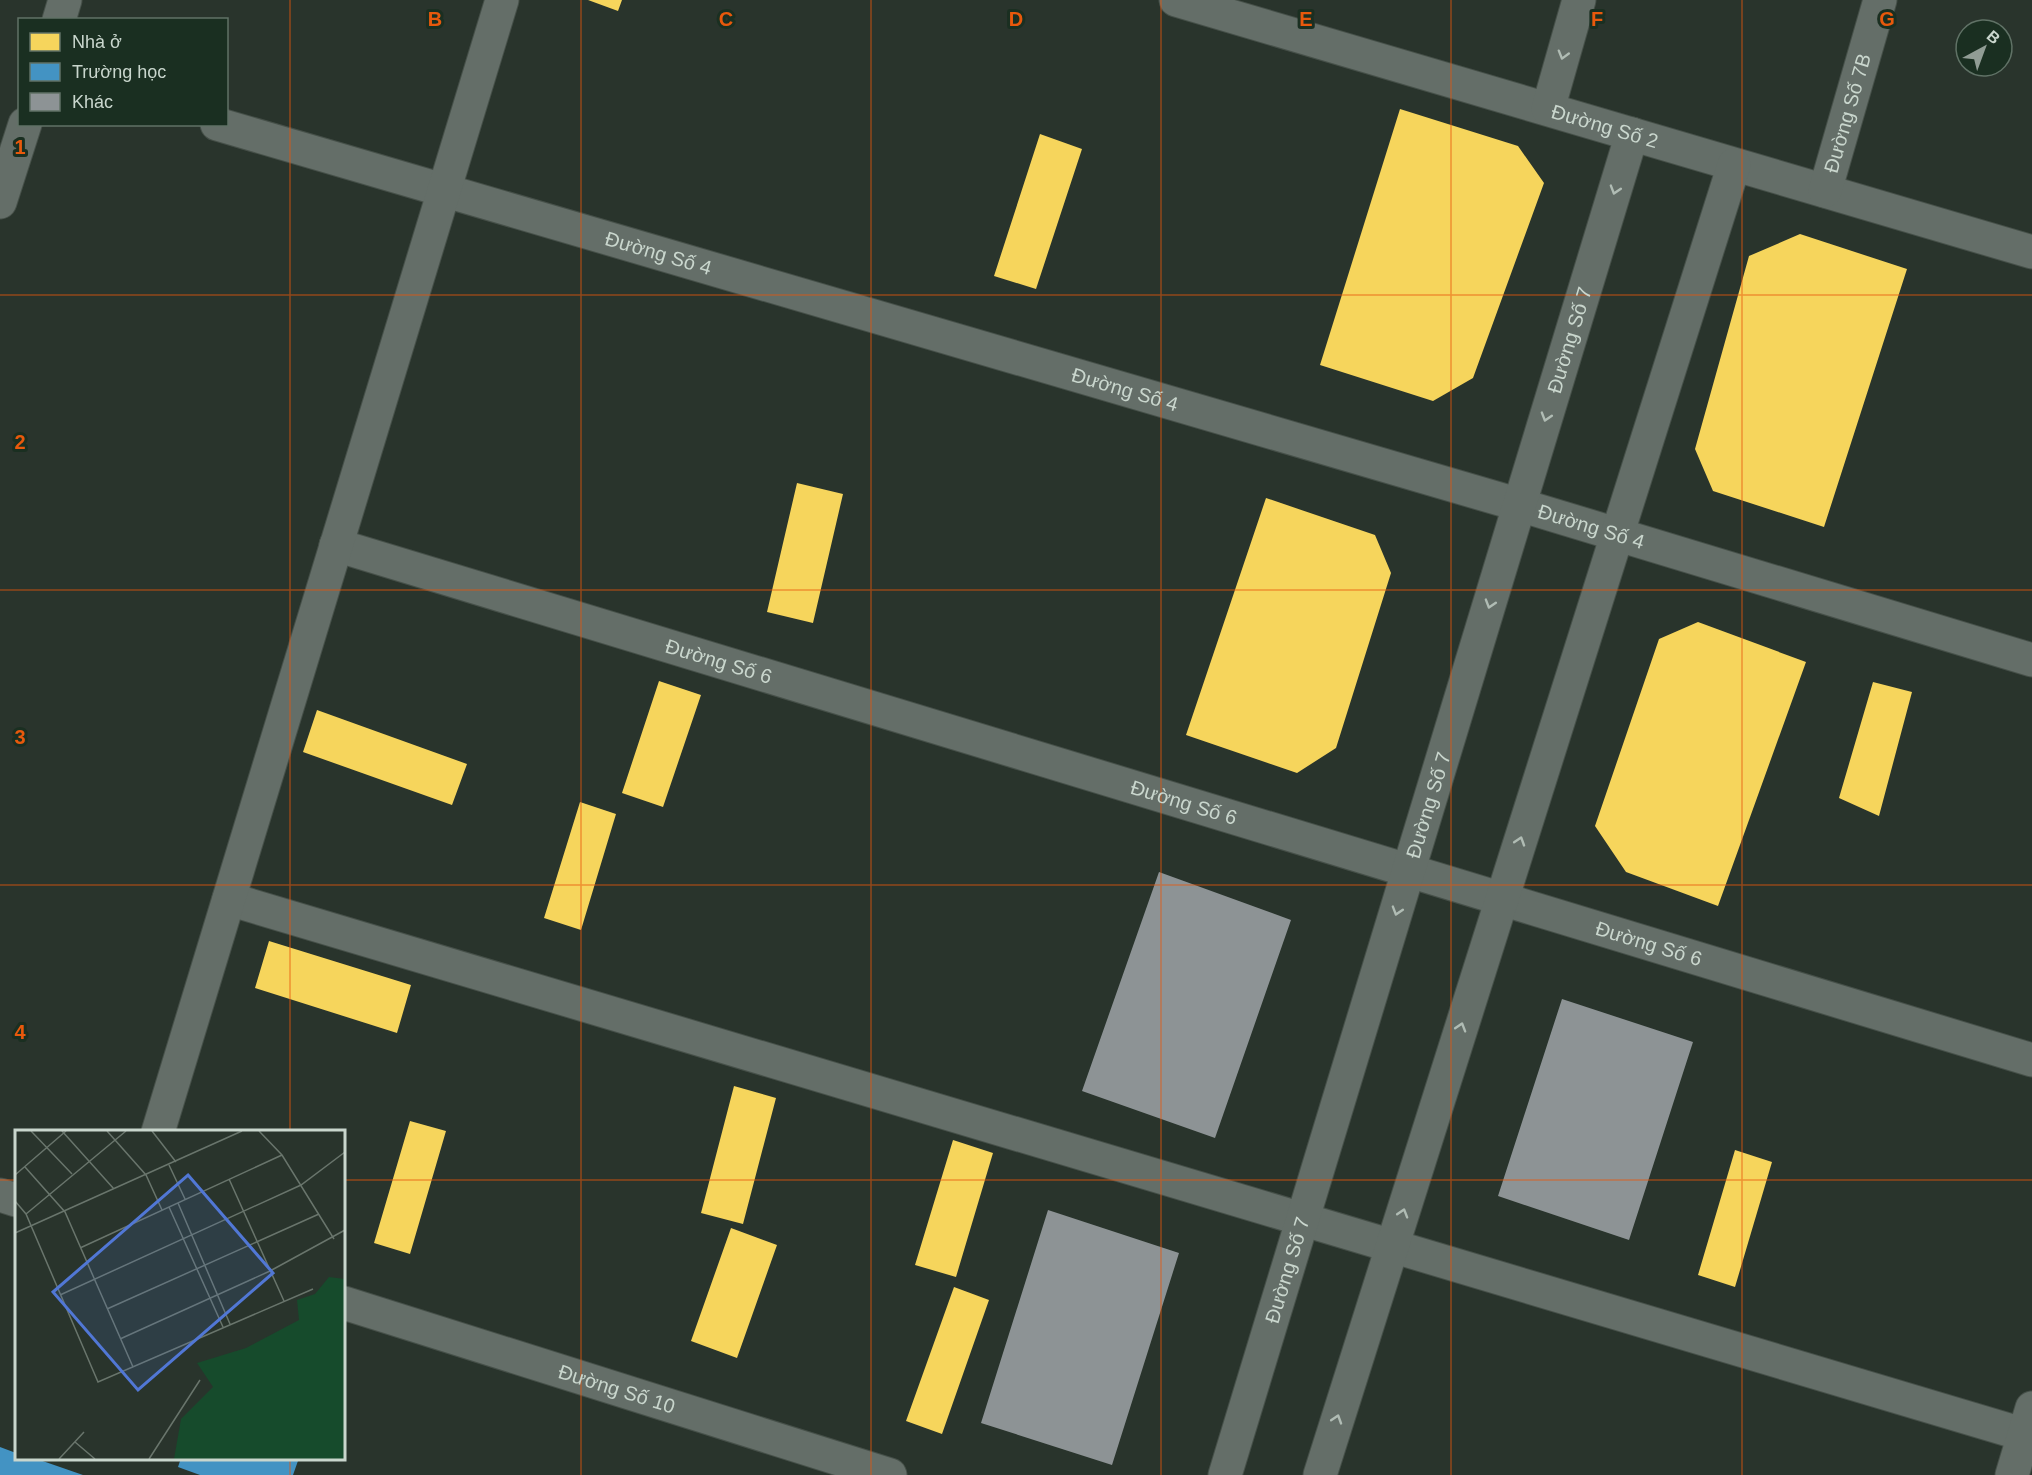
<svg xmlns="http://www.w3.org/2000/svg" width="2032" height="1475" viewBox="0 0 2032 1475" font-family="Helvetica,sans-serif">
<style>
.homes{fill:#f6d55c}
.schools{fill:#4393c3}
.building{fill:#8d9395}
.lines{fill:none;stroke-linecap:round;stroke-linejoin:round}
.minor-casing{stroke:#465049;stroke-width:35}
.minor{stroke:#646e68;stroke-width:33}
.oneway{stroke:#b0bcb4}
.grid{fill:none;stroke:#e8590c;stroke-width:1.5;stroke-opacity:0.55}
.labels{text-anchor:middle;stroke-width:6;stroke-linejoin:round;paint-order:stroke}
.street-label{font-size:20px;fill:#c9d6cd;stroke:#1a2f21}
.inset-road{fill:none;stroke:#69756c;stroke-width:1.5}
.view{fill:#5177d5;fill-opacity:0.15;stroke:#5177d5;stroke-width:3}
.inset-edge{fill:none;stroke:#c9d6cd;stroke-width:3}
.grid-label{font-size:20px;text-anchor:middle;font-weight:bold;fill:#e8590c;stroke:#1a2f21;stroke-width:6;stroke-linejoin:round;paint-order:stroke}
</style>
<rect width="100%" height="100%" fill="#29342c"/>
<path class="homes" d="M 588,0 L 622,0 L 618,11 Z
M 1400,109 L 1518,146 L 1544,183 L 1473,378 L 1433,401 L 1320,365 Z
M 1040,134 L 1082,149 L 1036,289 L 994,276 Z
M 1800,234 L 1907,269 L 1824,527 L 1713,491 L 1695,449 L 1749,256 Z
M 797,483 L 843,494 L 813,623 L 767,612 Z
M 1266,498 L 1375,535 L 1391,573 L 1336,748 L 1297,773 L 1186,735 Z
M 1698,622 L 1806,662 L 1718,906 L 1626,872 L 1595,826 L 1659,639 Z
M 659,681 L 701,695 L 663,807 L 622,793 Z
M 1873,682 L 1912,692 L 1879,816 L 1839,798 Z
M 317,710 L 467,764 L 452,805 L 303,752 Z
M 580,802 L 616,814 L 581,930 L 544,918 Z
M 269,941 L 411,985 L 397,1033 L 255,988 Z
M 734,1086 L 776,1098 L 743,1224 L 701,1213 Z
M 410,1121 L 446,1131 L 410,1254 L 374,1243 Z
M 953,1140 L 993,1153 L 956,1277 L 915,1265 Z
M 1735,1150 L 1772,1162 L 1735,1287 L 1698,1275 Z
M 731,1228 L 777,1245 L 737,1358 L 691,1341 Z
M 954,1287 L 989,1300 L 942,1434 L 906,1421 Z"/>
<path class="schools" d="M 0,1447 L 16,1453 L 16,1458 L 34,1458 L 83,1475 L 0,1475 Z
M 181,1458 L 299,1458 L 293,1475 L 200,1475 L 178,1467 Z"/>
<path class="building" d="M 1159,872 L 1291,920 L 1215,1138 L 1082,1091 Z
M 1562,999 L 1693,1042 L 1629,1240 L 1498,1196 Z
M 1048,1210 L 1179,1253 L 1112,1465 L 981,1423 Z"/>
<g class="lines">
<defs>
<g id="minor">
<path id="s1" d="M 1176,0 L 2032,252"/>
<path d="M 59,20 L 65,0"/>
<path d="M 1548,109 L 1579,0"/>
<path id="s2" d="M 217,124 L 1520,505 L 2032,660"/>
<path id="s3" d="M 1825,191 L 1880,0"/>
<path d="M 0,202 L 25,124"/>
<path id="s4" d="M 336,545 L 2032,1060"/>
<path d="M 229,899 L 2032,1437"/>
<path d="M 158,1132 L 502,0"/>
<path d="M 0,1195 L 16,1200"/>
<path id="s5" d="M 344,1303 L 890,1475"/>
<path id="s6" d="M 1225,1475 L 1632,134"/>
<path d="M 1320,1475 L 1734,165"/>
<path d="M 2012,1475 L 2032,1408"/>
</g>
</defs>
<use href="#minor" class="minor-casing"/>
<use href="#minor" class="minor"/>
</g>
<defs><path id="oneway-chevron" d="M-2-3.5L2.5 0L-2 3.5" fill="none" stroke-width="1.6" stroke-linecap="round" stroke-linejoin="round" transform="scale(1.5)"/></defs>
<g class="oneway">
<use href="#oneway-chevron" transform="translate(1563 55) rotate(106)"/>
<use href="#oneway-chevron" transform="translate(1615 190) rotate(107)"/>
<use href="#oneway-chevron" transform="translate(1546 417) rotate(107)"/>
<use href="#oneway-chevron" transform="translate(1490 604) rotate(107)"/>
<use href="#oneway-chevron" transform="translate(1520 841) rotate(-72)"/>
<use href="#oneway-chevron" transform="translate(1397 911) rotate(107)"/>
<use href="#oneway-chevron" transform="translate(1461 1027) rotate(-73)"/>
<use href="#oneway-chevron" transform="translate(1403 1213) rotate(-73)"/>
<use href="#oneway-chevron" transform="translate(1337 1419) rotate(-72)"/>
</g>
<path class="grid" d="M 290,0 L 290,1132M 581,0 L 581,1475M 871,0 L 871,1475M 1161,0 L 1161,1475M 1451,0 L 1451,1475M 1742,0 L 1742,1475M 0,295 L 2032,295M 0,590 L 2032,590M 0,885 L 2032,885M 0,1180 L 16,1180M 344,1180 L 2032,1180M 290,1458 L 290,1475"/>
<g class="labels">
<g class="street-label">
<text dy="7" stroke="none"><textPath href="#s3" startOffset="81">Đường Số 7B</textPath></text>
<text dy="7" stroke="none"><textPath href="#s1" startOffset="447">Đường Số 2</textPath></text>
<text dy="7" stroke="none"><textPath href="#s2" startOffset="460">Đường Số 4</textPath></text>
<text dy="7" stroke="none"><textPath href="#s6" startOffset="1186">Đường Số 7</textPath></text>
<text dy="7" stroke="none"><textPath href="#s2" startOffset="946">Đường Số 4</textPath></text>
<text dy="7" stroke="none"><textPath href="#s2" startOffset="1432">Đường Số 4</textPath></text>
<text dy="7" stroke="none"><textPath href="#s4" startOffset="400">Đường Số 6</textPath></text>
<text dy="7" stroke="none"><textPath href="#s4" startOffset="886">Đường Số 6</textPath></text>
<text dy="7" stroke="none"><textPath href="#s6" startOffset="700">Đường Số 7</textPath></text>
<text dy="7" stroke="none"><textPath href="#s4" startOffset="1372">Đường Số 6</textPath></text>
<text dy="7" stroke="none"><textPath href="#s6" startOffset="214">Đường Số 7</textPath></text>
<text dy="7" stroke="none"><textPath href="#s5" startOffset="286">Đường Số 10</textPath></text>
</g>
</g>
<g transform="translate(15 1130)">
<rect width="330" height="330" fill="#29342c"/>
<path d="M 314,147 L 330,149 L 330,329 L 159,329 L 166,289 L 198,257 L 182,233 L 231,218 L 284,190 L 282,170 L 300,164 Z" fill="#164b2c"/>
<path class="inset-road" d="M 16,1 L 57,44M 47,1 L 99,59M 92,1 L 131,45 L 147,80M 137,1 L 161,32M 244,1 L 267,25 L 319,109M 154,35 L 170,69M 10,37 L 50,82 L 118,237M 0,45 L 51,1M 214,49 L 269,171M 0,71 L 11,84 L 83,252 L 298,159M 163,73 L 215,194M 154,77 L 208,197M 11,84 L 111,1M 0,103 L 227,1M 65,118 L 267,25M 45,165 L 286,55 L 330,22M 92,179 L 304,84M 105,209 L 255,141 L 330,100M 60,312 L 80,329M 44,329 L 69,302M 134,329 L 185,250"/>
<path class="view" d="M 173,45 L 258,143 L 123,260 L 38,162 Z"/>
<rect width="330" height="330" class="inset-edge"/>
</g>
<g class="grid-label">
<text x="435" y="26">B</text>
<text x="726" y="26">C</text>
<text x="1016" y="26">D</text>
<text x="1306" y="26">E</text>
<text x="1597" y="26">F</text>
<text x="1887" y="26">G</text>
<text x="20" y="154">1</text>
<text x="20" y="449">2</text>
<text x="20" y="744">3</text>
<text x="20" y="1039">4</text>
</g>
<rect x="18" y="18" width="210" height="108" fill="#1a2f21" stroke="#607266" stroke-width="1.5"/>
<rect x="30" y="33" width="30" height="18" fill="#f6d55c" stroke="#607266" stroke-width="1.5"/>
<text x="72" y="48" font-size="18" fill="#c9d6cd">Nhà ở</text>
<rect x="30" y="63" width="30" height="18" fill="#4393c3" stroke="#607266" stroke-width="1.5"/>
<text x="72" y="78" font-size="18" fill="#c9d6cd">Trường học</text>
<rect x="30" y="93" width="30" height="18" fill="#8d9395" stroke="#607266" stroke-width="1.5"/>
<text x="72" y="108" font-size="18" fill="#c9d6cd">Khác</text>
<g transform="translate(1984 48) rotate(41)"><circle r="28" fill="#1a2f21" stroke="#607266" stroke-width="1.5"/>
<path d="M0-4.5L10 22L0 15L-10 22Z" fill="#919d95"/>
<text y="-9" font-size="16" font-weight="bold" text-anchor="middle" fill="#c9d6cd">B</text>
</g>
</svg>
